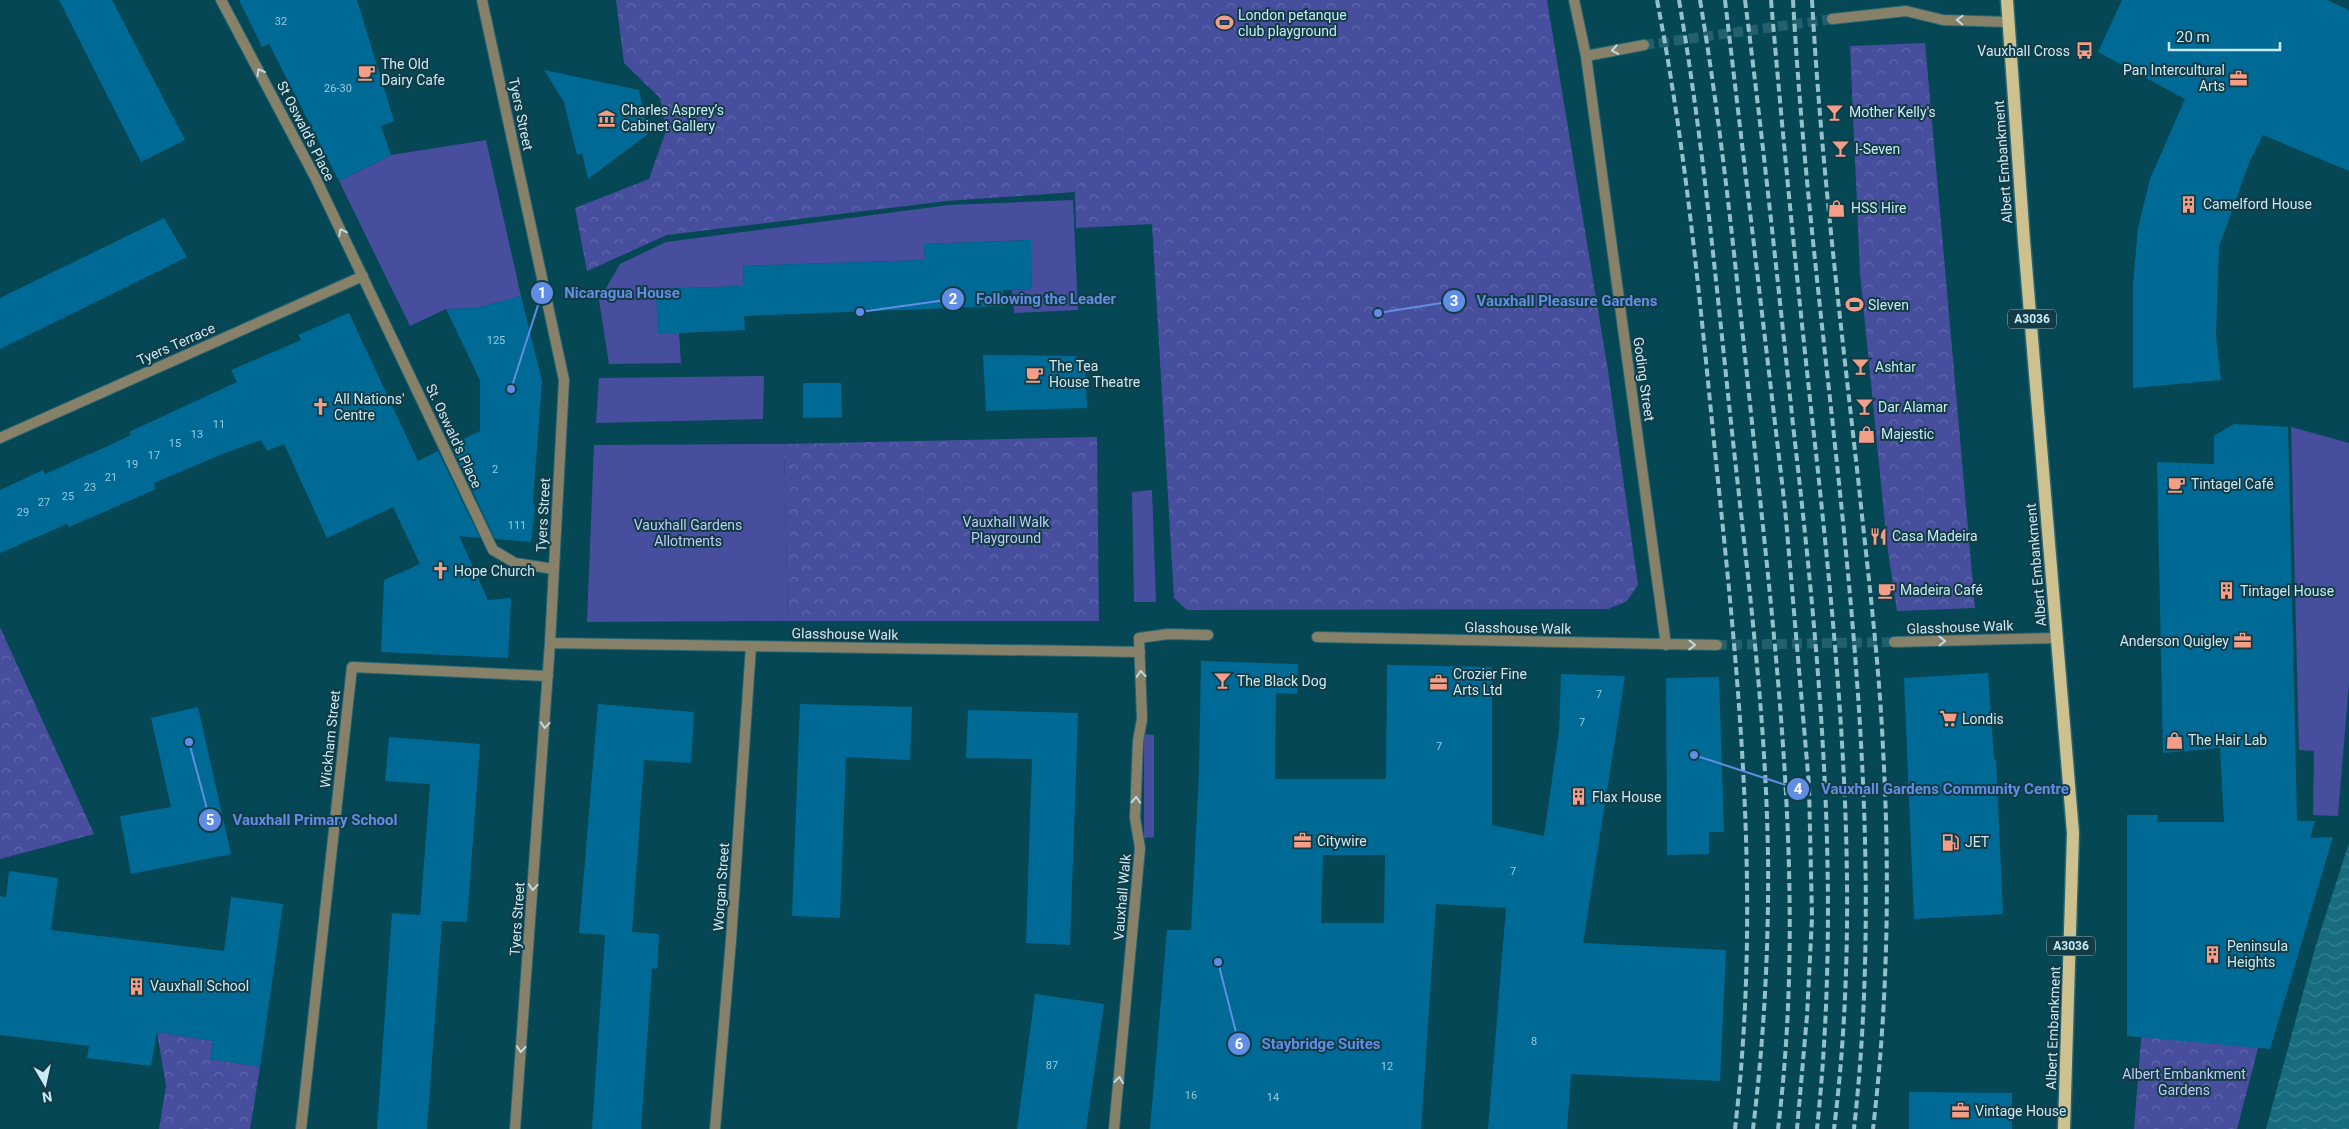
<svg xmlns="http://www.w3.org/2000/svg" width="2349" height="1129" viewBox="0 0 2349 1129" font-family="Roboto,sans-serif">
<style>
.green{fill:#474e9e}
.park{fill:url(#park-crowns)}
.water{fill:url(#water-waves)}
.building{fill:#006a96;fill-rule:evenodd}
.lines{fill:none;stroke-linecap:round;stroke-linejoin:round}
.street-tunnel{stroke:#22606d;stroke-width:10;stroke-dasharray:10 5;stroke-linecap:butt}
.street-casing{stroke:#286572;stroke-width:12}
.primary-casing{stroke:#286572;stroke-width:15}
.street{stroke:#878169;stroke-width:10}
.primary{stroke:#cdc18f;stroke-width:12}
.rail{stroke:#95c0cb;stroke-width:4;stroke-dasharray:8 4;stroke-linecap:butt}
.oneway{stroke:#bedbe0}
.labels{text-anchor:middle;stroke-width:4;stroke-linejoin:round;paint-order:stroke}
.number-label{font-size:11px;fill:#96cbdd}
.shield{fill:#123b45;stroke:#91b6c0;stroke-width:1}
.shield-label{font-size:12px;font-weight:bold;fill:#c8ebf5}
.poi-label{font-size:14px;fill:#c8ebf5;stroke:#123b45;text-anchor:start}
.street-label{font-size:14px;fill:#c8ebf5;stroke:#123b45}
.park-label{font-size:14px;fill:#c0c9f8;stroke:#123b45}
.leader{fill:none;stroke:#618de4;stroke-width:2}
.callout-dot{fill:#618de4;stroke:#123b45;stroke-width:2}
.mark-label{font-size:15px;text-anchor:middle;font-weight:bold;fill:#fff}
.callout-label{font-size:15px;text-anchor:middle;font-weight:bold;fill:#618de4;stroke:#123b45;stroke-width:4;stroke-linejoin:round;paint-order:stroke}
</style>
<defs>
<pattern id="park-crowns" width="20" height="18" patternUnits="userSpaceOnUse" patternTransform="scale(1.25)"><rect width="20" height="18" fill="#474e9e"/><path d="M2 6a3 3 0 1 1 6 0M12 15a3 3 0 1 1 6 0" fill="none" stroke="#6068ac"/></pattern>
<pattern id="water-waves" width="16" height="10" patternUnits="userSpaceOnUse" patternTransform="scale(1.25)"><rect width="16" height="10" fill="#176c7e"/><path d="M0 5q4-4 8 0t8 0" fill="none" stroke="#378191"/></pattern>
</defs>
<rect width="100%" height="100%" fill="#054755"/>
<path class="green" d="M 486,140 L 521,296 L 477,308 L 446,309 L 410,326 L 339,181 L 391,155 Z
M 1073,200 L 1078,310 L 1014,313 L 1012,290 L 1032,289 L 1030,240 L 924,244 L 925,260 L 743,266 L 744,286 L 656,289 L 658,333 L 679,333 L 681,363 L 609,364 L 599,300 L 620,264 L 666,242 L 949,205 Z
M 764,376 L 763,419 L 596,423 L 599,378 Z
M 2291,427 L 2349,443 L 2349,683 L 2338,816 L 2313,815 L 2314,751 L 2299,750 Z
M 784,444 L 788,621 L 587,622 L 594,445 Z
M 1152,490 L 1156,602 L 1134,602 L 1132,492 Z
M 1144,734 L 1154,735 L 1154,837 L 1144,838 Z"/>
<path class="park" d="M 616,0 L 1547,0 L 1608,371 L 1638,585 L 1627,601 L 1608,609 L 1187,610 L 1174,598 L 1152,224 L 1076,228 L 1075,192 L 947,201 L 667,235 L 587,271 L 575,208 L 649,179 L 666,131 L 660,98 L 624,63 Z
M 1925,43 L 1975,608 L 1897,611 L 1887,544 L 1860,273 L 1850,46 Z
M 1097,437 L 1099,621 L 788,621 L 784,444 Z
M 0,627 L 94,834 L 0,859 Z
M 2142,1028 L 2258,1048 L 2237,1129 L 2134,1129 Z
M 157,1032 L 213,1041 L 210,1059 L 260,1067 L 250,1129 L 159,1129 L 166,1086 Z"/>
<path class="water" d="M 2349,843 L 2349,1129 L 2266,1129 L 2316,945 Z"/>
<path class="building" d="M 59,0 L 112,0 L 185,140 L 141,162 Z
M 239,0 L 357,0 L 394,121 L 381,126 L 391,155 L 339,181 L 269,44 L 262,47 Z
M 2122,0 L 2327,0 L 2349,10 L 2349,171 L 2263,135 L 2249,163 L 2219,247 L 2216,336 L 2221,380 L 2133,388 L 2133,284 L 2138,228 L 2150,179 L 2185,99 L 2098,52 Z
M 544,70 L 639,90 L 648,134 L 588,179 L 582,153 L 577,155 L 564,102 Z
M 164,218 L 187,257 L 0,349 L 0,298 Z
M 1031,240 L 1032,289 L 1003,290 L 1004,306 L 744,316 L 745,330 L 658,334 L 656,289 L 744,286 L 743,266 L 925,260 L 924,244 Z
M 521,296 L 542,381 L 533,500 L 535,509 L 531,542 L 495,539 L 451,445 L 480,431 L 480,380 L 446,309 L 477,308 Z
M 349,313 L 418,461 L 438,451 L 480,538 L 459,536 L 488,600 L 511,598 L 508,658 L 381,652 L 384,580 L 420,564 L 393,507 L 327,538 L 284,444 L 267,451 L 261,440 L 220,455 L 154,483 L 156,489 L 113,508 L 69,527 L 67,524 L 0,553 L 0,490 L 43,470 L 45,474 L 110,445 L 131,435 L 129,432 L 237,382 L 231,370 L 301,340 L 298,335 Z
M 983,355 L 1075,356 L 1085,364 L 1087,408 L 986,411 Z
M 803,383 L 841,383 L 842,417 L 803,418 Z
M 2234,424 L 2288,427 L 2297,821 L 2315,821 L 2310,838 L 2333,837 L 2270,1049 L 2127,1036 L 2127,815 L 2158,815 L 2157,822 L 2224,822 L 2220,748 L 2163,753 L 2157,462 L 2214,464 L 2214,436 Z
M 1201,661 L 1298,664 L 1297,694 L 1276,693 L 1275,779 L 1386,779 L 1387,665 L 1492,667 L 1492,825 L 1544,836 L 1559,731 L 1561,674 L 1625,676 L 1583,943 L 1726,950 L 1720,1081 L 1571,1074 L 1567,1129 L 1488,1129 L 1506,908 L 1436,904 L 1421,1129 L 1150,1129 L 1167,930 L 1191,930 L 1199,773 ZM 1323,855 L 1385,855 L 1384,923 L 1321,923 Z
M 1988,673 L 1994,759 L 1996,760 L 2003,914 L 1914,919 L 1904,678 Z
M 1719,677 L 1724,832 L 1709,832 L 1709,854 L 1667,855 L 1666,678 Z
M 598,704 L 694,712 L 691,763 L 644,760 L 632,932 L 659,934 L 657,969 L 652,968 L 641,1129 L 592,1129 L 605,935 L 579,933 Z
M 800,704 L 912,707 L 910,760 L 846,757 L 840,918 L 792,916 Z
M 198,707 L 231,854 L 131,874 L 120,816 L 171,807 L 151,718 Z
M 968,710 L 1078,713 L 1070,945 L 1026,943 L 1032,759 L 966,758 Z
M 389,737 L 480,744 L 467,922 L 442,921 L 427,1129 L 377,1129 L 392,913 L 420,915 L 430,784 L 385,781 Z
M 9,871 L 58,878 L 51,930 L 224,951 L 231,897 L 283,904 L 260,1067 L 210,1059 L 213,1041 L 157,1032 L 151,1066 L 87,1058 L 89,1046 L 0,1035 L 0,896 L 6,897 Z
M 1035,994 L 1104,1004 L 1086,1129 L 1017,1129 Z
M 1909,1092 L 2012,1093 L 2012,1129 L 1909,1129 Z"/>
<g class="lines">
<path class="street-tunnel" d="M 1644,45 L 1832,19
M 1717,645 L 1894,642"/>
<defs>
<path id="street" d="M 221,0 L 316,179 L 493,550 L 515,563 L 554,569
M 482,0 L 564,380 L 550,643 L 515,1129
M 1574,0 L 1586,56 L 1666,645
M 1832,19 L 1906,11 L 1943,20 L 2008,22
M 1586,56 L 1644,45
M 0,438 L 363,276
M 1317,637 L 1717,645
M 1894,642 L 2057,638
M 550,643 L 1140,652
M 301,1129 L 352,667 L 548,676
M 715,1129 L 731,940 L 751,646
M 1114,1129 L 1140,848 L 1135,818 L 1138,741 L 1142,719 L 1139,638 L 1168,634 L 1208,635"/>
<path id="primary" d="M 2007,0 L 2024,241 L 2073,833 L 2064,1129"/>
</defs>
<use href="#street" class="street-casing"/>
<use href="#primary" class="primary-casing"/>
<use href="#street" class="street"/>
<use href="#primary" class="primary"/>
<path class="rail" d="M 1657,0 C 1686,149 1700,301 1715,452 C 1739,680 1762,900 1735,1129
M 1679,0 C 1704,146 1717,294 1733,441 C 1748,579 1766,717 1768,856 C 1769,947 1764,1039 1753,1129
M 1700,0 C 1726,155 1740,313 1757,470 C 1780,688 1805,909 1778,1129
M 1725,0 L 1785,508 L 1809,785 L 1812,918 L 1807,1016 L 1797,1129
M 1745,0 C 1763,141 1778,283 1793,425 C 1820,659 1842,893 1817,1129
M 1771,0 C 1784,151 1799,302 1816,453 C 1840,678 1862,903 1834,1129
M 1793,0 C 1814,376 1896,752 1854,1129
M 1812,0 C 1821,163 1841,325 1859,487 C 1868,574 1879,661 1883,748 C 1890,875 1888,1002 1873,1129"/>
</g>
<defs><path id="oneway-chevron" d="M-2-3.5L2.5 0L-2 3.5" fill="none" stroke-width="1.6" stroke-linecap="round" stroke-linejoin="round" transform="scale(1.25)"/></defs>
<g class="oneway">
<use href="#oneway-chevron" transform="translate(1960 20) rotate(-178)"/>
<use href="#oneway-chevron" transform="translate(1615 50) rotate(170)"/>
<use href="#oneway-chevron" transform="translate(260 72) rotate(-119)"/>
<use href="#oneway-chevron" transform="translate(342 232) rotate(-116)"/>
<use href="#oneway-chevron" transform="translate(1942 641) rotate(-1)"/>
<use href="#oneway-chevron" transform="translate(1692 645) rotate(1)"/>
<use href="#oneway-chevron" transform="translate(1141 674) rotate(-94)"/>
<use href="#oneway-chevron" transform="translate(545 725) rotate(94)"/>
<use href="#oneway-chevron" transform="translate(1136 800) rotate(-87)"/>
<use href="#oneway-chevron" transform="translate(533 887) rotate(94)"/>
<use href="#oneway-chevron" transform="translate(521 1049) rotate(94)"/>
<use href="#oneway-chevron" transform="translate(1119 1080) rotate(-84)"/>
</g>
<defs>
<symbol id="stadium-bare" viewBox="-9 -9 18 18"><path d="M0-5a6.5 5 0 1 0 0 10a6.5 5 0 1 0 0-10ZM-3.5-1.8h7v3.6h-7Z" fill="#f49e87" stroke="#123b45" stroke-width="2.5" paint-order="stroke"/></symbol>
<symbol id="bus-bare" viewBox="-9 -9 18 18"><path d="M-5-6H5V4H4V6H2V4H-2V6H-4V4H-5ZM-3.5-4V0h7V-4ZM-3.5 1.2v1.5H-2V1.2ZM2 1.2v1.5H3.5V1.2Z" fill="#f49e87" stroke="#123b45" stroke-width="2.5" paint-order="stroke"/></symbol>
<symbol id="cafe-bare" viewBox="-9 -9 18 18"><path d="M-5.5-4.5H6V0H3Q3 3.5 0 3.5H-2.5Q-5.5 3.5-5.5 0ZM3-3.2v2h1.7v-2ZM-6 4.5H4V6H-6Z" fill="#f49e87" stroke="#123b45" stroke-width="2.5" paint-order="stroke"/></symbol>
<symbol id="office-bare" viewBox="-9 -9 18 18"><path d="M-6-3h4V-5.5h4V-3h4V5H-6ZM-1-4.5V-3h2v-1.5ZM-6 0V1H6V0Z" fill="#f49e87" stroke="#123b45" stroke-width="2.5" paint-order="stroke"/></symbol>
<symbol id="bar-bare" viewBox="-9 -9 18 18"><path d="M-6-5H6L.8 .8V4.5H3.5V6h-7V4.5H-.8V.8Z" fill="#f49e87" stroke="#123b45" stroke-width="2.5" paint-order="stroke"/></symbol>
<symbol id="museum-bare" viewBox="-9 -9 18 18"><path d="M0-6L6-3V-2H-6V-3ZM-5-1h2V3h-2ZM-1-1h2V3h-2ZM3-1h2V3H3ZM-6 4H6V6H-6Z" fill="#f49e87" stroke="#123b45" stroke-width="2.5" paint-order="stroke"/></symbol>
<symbol id="building-bare" viewBox="-9 -9 18 18"><path d="M-4-6H4V6H1V3H-1V6H-4ZM-2.5-4.3h1.7v1.8h-1.7ZM.8-4.3h1.7v1.8H.8ZM-2.5-1h1.7V.8h-1.7ZM.8-1h1.7V.8H.8Z" fill="#f49e87" stroke="#123b45" stroke-width="2.5" paint-order="stroke"/></symbol>
<symbol id="shop-bare" viewBox="-9 -9 18 18"><path d="M-5-2.5h2.3a2.7 3.5 0 0 1 5.4 0H5L5.5 6h-11ZM-1.5-2.5h3a1.5 2.3 0 0 0-3 0Z" fill="#f49e87" stroke="#123b45" stroke-width="2.5" paint-order="stroke"/></symbol>
<symbol id="church-bare" viewBox="-9 -9 18 18"><path d="M-1.2-6h2.4v3.5h3.3v2.4h-3.3V6h-2.4V-.1h-3.3v-2.4h3.3Z" fill="#f49e87" stroke="#123b45" stroke-width="2.5" paint-order="stroke"/></symbol>
<symbol id="restaurant-bare" viewBox="-9 -9 18 18"><path d="M-5-6h1v4h1v-4h1v4h1v-4h1v5L-1.5 .5V6h-2V.5L-5-1ZM5-6V6H3V1.5H1.5Q1.5-4 5-6Z" fill="#f49e87" stroke="#123b45" stroke-width="2.5" paint-order="stroke"/></symbol>
<symbol id="supermarket-bare" viewBox="-9 -9 18 18"><path d="M-6-5.5h2.5l.6 2H6L4.5 2H-2.5L-4.4-4H-6ZM-1.5 3.2a1.3 1.3 0 1 0 .1 0ZM3 3.2a1.3 1.3 0 1 0 .1 0Z" fill="#f49e87" stroke="#123b45" stroke-width="2.5" paint-order="stroke"/></symbol>
<symbol id="fuel-bare" viewBox="-9 -9 18 18"><path d="M-5.5-6h7V0h2V4h1.3V-2.5L3-4.5l.8-.8L6-3V5H2.5V1h-1V6h-7ZM-4.2-4.7v3.2H.2V-4.7Z" fill="#f49e87" stroke="#123b45" stroke-width="2.5" paint-order="stroke"/></symbol>
</defs>
<g fill-rule="evenodd">
<use href="#stadium-bare" x="1212" y="10" width="25" height="25"/>
<use href="#bus-bare" x="2072" y="38" width="25" height="25"/>
<use href="#cafe-bare" x="354" y="60" width="25" height="25"/>
<use href="#office-bare" x="2226" y="66" width="25" height="25"/>
<use href="#bar-bare" x="1822" y="100" width="25" height="25"/>
<use href="#museum-bare" x="594" y="106" width="25" height="25"/>
<use href="#bar-bare" x="1828" y="136" width="25" height="25"/>
<use href="#building-bare" x="2176" y="192" width="25" height="25"/>
<use href="#shop-bare" x="1824" y="196" width="25" height="25"/>
<use href="#stadium-bare" x="1842" y="292" width="25" height="25"/>
<use href="#bar-bare" x="1848" y="354" width="25" height="25"/>
<use href="#cafe-bare" x="1022" y="362" width="25" height="25"/>
<use href="#church-bare" x="308" y="394" width="25" height="25"/>
<use href="#bar-bare" x="1852" y="394" width="25" height="25"/>
<use href="#shop-bare" x="1854" y="422" width="25" height="25"/>
<use href="#cafe-bare" x="2164" y="472" width="25" height="25"/>
<use href="#restaurant-bare" x="1866" y="524" width="25" height="25"/>
<use href="#church-bare" x="428" y="558" width="25" height="25"/>
<use href="#cafe-bare" x="1874" y="578" width="25" height="25"/>
<use href="#building-bare" x="2214" y="578" width="25" height="25"/>
<use href="#office-bare" x="2230" y="628" width="25" height="25"/>
<use href="#bar-bare" x="1210" y="668" width="25" height="25"/>
<use href="#office-bare" x="1426" y="670" width="25" height="25"/>
<use href="#supermarket-bare" x="1936" y="706" width="25" height="25"/>
<use href="#shop-bare" x="2162" y="728" width="25" height="25"/>
<use href="#building-bare" x="1566" y="784" width="25" height="25"/>
<use href="#office-bare" x="1290" y="828" width="25" height="25"/>
<use href="#fuel-bare" x="1938" y="830" width="25" height="25"/>
<use href="#building-bare" x="2200" y="942" width="25" height="25"/>
<use href="#building-bare" x="124" y="974" width="25" height="25"/>
<use href="#office-bare" x="1948" y="1098" width="25" height="25"/>
</g>
<g class="labels">
<g class="number-label">
<text x="281" y="25">32</text>
<text x="338" y="92">26-30</text>
<text x="496" y="344">125</text>
<text x="219" y="428">11</text>
<text x="197" y="438">13</text>
<text x="175" y="447">15</text>
<text x="154" y="459">17</text>
<text x="132" y="468">19</text>
<text x="495" y="473">2</text>
<text x="111" y="481">21</text>
<text x="90" y="491">23</text>
<text x="68" y="500">25</text>
<text x="44" y="506">27</text>
<text x="23" y="516">29</text>
<text x="517" y="529">111</text>
<text x="1599" y="698">7</text>
<text x="1582" y="726">7</text>
<text x="1439" y="750">7</text>
<text x="1513" y="875">7</text>
<text x="1534" y="1045">8</text>
<text x="1052" y="1069">87</text>
<text x="1387" y="1070">12</text>
<text x="1191" y="1099">16</text>
<text x="1273" y="1101">14</text>
</g>
<g class="shield">
<rect x="2008" y="309.5" width="48" height="19" rx="4"/>
<rect x="2047" y="936.5" width="48" height="19" rx="4"/>
</g>
<g class="shield-label">
<text x="2032" y="323">A3036</text>
<text x="2071" y="950">A3036</text>
</g>
<g class="poi-label">
<text x="1238" y="20">London petanque<tspan x="1238" dy="16">club playground</tspan></text>
<text x="2070" y="56" text-anchor="end">Vauxhall Cross</text>
<text x="381" y="69">The Old<tspan x="381" dy="16">Dairy Cafe</tspan></text>
<text x="2225" y="75" text-anchor="end">Pan Intercultural<tspan x="2225" dy="16">Arts</tspan></text>
<text x="621" y="115">Charles Asprey’s<tspan x="621" dy="16">Cabinet Gallery</tspan></text>
<text x="1849" y="117">Mother Kelly's</text>
<text x="1855" y="154">I-Seven</text>
<text x="2203" y="209">Camelford House</text>
<text x="1851" y="213">HSS Hire</text>
<text x="1868" y="310">Sleven</text>
<text x="1049" y="371">The Tea<tspan x="1049" dy="16">House Theatre</tspan></text>
<text x="1875" y="372">Ashtar</text>
<text x="334" y="404">All Nations'<tspan x="334" dy="16">Centre</tspan></text>
<text x="1878" y="412">Dar Alamar</text>
<text x="1881" y="439">Majestic</text>
<text x="2191" y="489">Tintagel Café</text>
<text x="1892" y="541">Casa Madeira</text>
<text x="454" y="576">Hope Church</text>
<text x="1900" y="595">Madeira Café</text>
<text x="2240" y="596">Tintagel House</text>
<text x="2229" y="646" text-anchor="end">Anderson Quigley</text>
<text x="1453" y="679">Crozier Fine<tspan x="1453" dy="16">Arts Ltd</tspan></text>
<text x="1237" y="686">The Black Dog</text>
<text x="1962" y="724">Londis</text>
<text x="2188" y="745">The Hair Lab</text>
<text x="1592" y="802">Flax House</text>
<text x="1317" y="846">Citywire</text>
<text x="1965" y="847">JET</text>
<text x="2227" y="951">Peninsula<tspan x="2227" dy="16">Heights</tspan></text>
<text x="150" y="991">Vauxhall School</text>
<text x="1975" y="1116">Vintage House</text>
</g>
<g class="street-label">
<text transform="translate(521 114) rotate(78)" y="5">Tyers Street</text>
<text transform="translate(306 131) rotate(63)" y="5">St Oswald's Place</text>
<text transform="translate(2003 162) rotate(-94)" y="5">Albert Embankment</text>
<text transform="translate(176 344) rotate(-24)" y="5">Tyers Terrace</text>
<text transform="translate(1644 379) rotate(82)" y="5">Goding Street</text>
<text transform="translate(454 436) rotate(65)" y="5">St. Oswald's Place</text>
<text transform="translate(543 515) rotate(-87)" y="5">Tyers Street</text>
<text transform="translate(2036 565) rotate(-95)" y="5">Albert Embankment</text>
<text transform="translate(1960 627) rotate(-2)" y="5">Glasshouse Walk</text>
<text transform="translate(1518 628) rotate(1)" y="5">Glasshouse Walk</text>
<text transform="translate(845 634) rotate(1)" y="5">Glasshouse Walk</text>
<text transform="translate(330 739) rotate(-84)" y="5">Wickham Street</text>
<text transform="translate(721 887) rotate(-86)" y="5">Worgan Street</text>
<text transform="translate(1122 897) rotate(-85)" y="5">Vauxhall Walk</text>
<text transform="translate(517 919) rotate(-86)" y="5">Tyers Street</text>
<text transform="translate(2053 1028) rotate(-88)" y="5">Albert Embankment</text>
</g>
<g class="park-label">
<text x="1006" y="527">Vauxhall Walk<tspan x="1006" dy="16">Playground</tspan></text>
<text x="688" y="530">Vauxhall Gardens<tspan x="688" dy="16">Allotments</tspan></text>
<text x="2184" y="1079">Albert Embankment<tspan x="2184" dy="16">Gardens</tspan></text>
</g>
</g>
<path class="leader" d="M511 389L542 293M860 312L953 299M1378 313L1454 301M1694 755L1798 789M189 742L210 820M1218 962L1239 1044"/>
<g class="callout-dot">
<circle cx="511" cy="389" r="5"/>
<circle cx="860" cy="312" r="5"/>
<circle cx="1378" cy="313" r="5"/>
<circle cx="1694" cy="755" r="5"/>
<circle cx="189" cy="742" r="5"/>
<circle cx="1218" cy="962" r="5"/>
<circle cx="542" cy="293" r="12"/>
<circle cx="953" cy="299" r="12"/>
<circle cx="1454" cy="301" r="12"/>
<circle cx="1798" cy="789" r="12"/>
<circle cx="210" cy="820" r="12"/>
<circle cx="1239" cy="1044" r="12"/>
</g>
<g class="mark-label">
<text x="542" y="298">1</text>
<text x="953" y="304">2</text>
<text x="1454" y="306">3</text>
<text x="1798" y="794">4</text>
<text x="210" y="825">5</text>
<text x="1239" y="1049">6</text>
</g>
<g class="callout-label">
<text x="622" y="298">Nicaragua House</text>
<text x="1046" y="304">Following the Leader</text>
<text x="1567" y="306">Vauxhall Pleasure Gardens</text>
<text x="1945" y="794">Vauxhall Gardens Community Centre</text>
<text x="315" y="825">Vauxhall Primary School</text>
<text x="1321" y="1049">Staybridge Suites</text>
</g>
<g transform="translate(45 1084) rotate(171)" stroke="#123b45" stroke-width="4" paint-order="stroke">
<path d="M0-4L9 19L0 12L-9 19Z" fill="#c8ebf5"/>
<text y="-8" font-size="14" font-weight="bold" text-anchor="middle" fill="#c8ebf5">N</text>
</g>
<path d="M2169 42v8h111v-8" fill="none" stroke="#c8ebf5" stroke-width="2.5"/>
<text x="2176" y="42" font-size="15" fill="#c8ebf5" stroke="#123b45" stroke-width="4" paint-order="stroke">20 m</text>
</svg>
